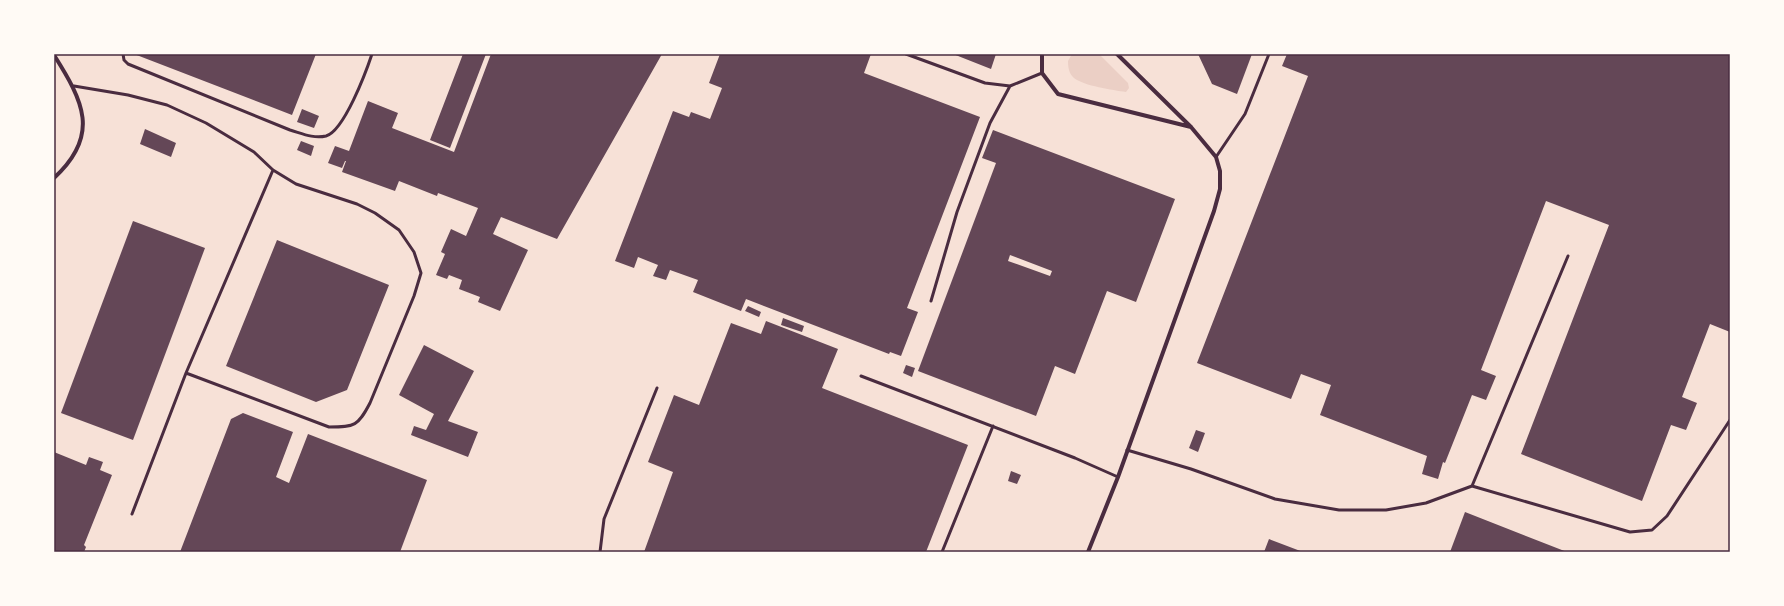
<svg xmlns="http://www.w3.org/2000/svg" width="1784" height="606" viewBox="0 0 1784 606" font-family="Jost,sans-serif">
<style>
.green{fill:#ebcfc5}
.building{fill:#644757;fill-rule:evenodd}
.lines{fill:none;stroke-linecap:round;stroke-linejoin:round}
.service{stroke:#4a2c40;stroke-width:3}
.minor{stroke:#4a2c40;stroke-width:4}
.neatline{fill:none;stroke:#4a2c40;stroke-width:1.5}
</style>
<rect width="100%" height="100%" fill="#f7e1d7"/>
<path class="green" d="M 1072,54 L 1099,54 L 1128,83 L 1129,88 L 1126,92 C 1113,90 1084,86 1074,78 C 1069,74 1068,67 1068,61 Z"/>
<path class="building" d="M 134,54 L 316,54 L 292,115 Z
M 463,54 L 486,54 L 450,148 L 430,140 Z
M 491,54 L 662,54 L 557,239 L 501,217 L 493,234 L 528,250 L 500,311 L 478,302 L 480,297 L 459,289 L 462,280 L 449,275 L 447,279 L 436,275 L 445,254 L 441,252 L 451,229 L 466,236 L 478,208 L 438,193 L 437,196 L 399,181 L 395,191 L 342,172 L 346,161 L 345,161 L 342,168 L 328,163 L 335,146 L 349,151 L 368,101 L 398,113 L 392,128 L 454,152 Z
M 720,54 L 871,54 L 864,73 L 980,117 L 907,308 L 918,312 L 901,356 L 890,352 L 889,354 L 746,299 L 741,311 L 693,292 L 698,280 L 670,270 L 666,280 L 653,276 L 658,265 L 638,257 L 634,268 L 615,261 L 673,111 L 689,117 L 691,112 L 710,119 L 722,88 L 709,83 Z
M 953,54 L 996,54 L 991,69 Z
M 1198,54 L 1252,54 L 1237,94 L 1212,84 Z
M 1287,54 L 1730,54 L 1730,332 L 1710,324 L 1682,397 L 1697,403 L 1686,430 L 1671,425 L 1642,501 L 1521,454 L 1609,225 L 1546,201 L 1481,370 L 1496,376 L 1486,400 L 1472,395 L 1445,463 L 1443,462 L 1438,479 L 1422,474 L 1427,456 L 1320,415 L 1331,385 L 1301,374 L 1291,399 L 1197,363 L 1308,76 L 1282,66 Z
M 302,109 L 319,116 L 314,128 L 297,122 Z
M 145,129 L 176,143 L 171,157 L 140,144 Z
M 993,130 L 1175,199 L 1136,302 L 1107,291 L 1075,374 L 1055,366 L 1036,416 L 918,371 L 996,163 L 982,158 ZM 1010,255 L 1052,271 L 1050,276 L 1008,261 Z
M 301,141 L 314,146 L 311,156 L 297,150 Z
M 133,221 L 205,248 L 133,440 L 61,413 Z
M 277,240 L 389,285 L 347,390 L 316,402 L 226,366 Z
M 748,306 L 761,312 L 759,317 L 745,311 Z
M 783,318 L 804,326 L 802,332 L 781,325 Z
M 766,321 L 838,349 L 822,388 L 968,445 L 926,552 L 644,552 L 673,472 L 648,462 L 674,395 L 699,405 L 731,323 L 761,334 Z
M 424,345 L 474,371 L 448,421 L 478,432 L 468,457 L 411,435 L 414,426 L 426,430 L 434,414 L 399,395 Z
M 906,365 L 915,368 L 912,377 L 903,373 Z
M 243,413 L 293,432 L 276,477 L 289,483 L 308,434 L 427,480 L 400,552 L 180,552 L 231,419 Z
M 1196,430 L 1205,433 L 1198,452 L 1189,448 Z
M 54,452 L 86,465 L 89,457 L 103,462 L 100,470 L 112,475 L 84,545 L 86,547 L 84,552 L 54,552 Z
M 1011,471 L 1021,475 L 1017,484 L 1008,481 Z
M 1465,512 L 1567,552 L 1450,552 Z
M 1269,539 L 1303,552 L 1264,552 Z"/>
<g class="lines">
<path class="service" d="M 123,54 L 124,60 L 128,64 L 290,130 C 301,133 313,139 326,136 C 344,131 366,72 372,54
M 906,54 L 985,83 L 1010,86 L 1042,73
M 74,86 L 128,95 L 167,105 L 206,123 L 254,152 L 273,170 L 296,184 L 357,204 L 375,213 L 399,230 L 414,252 L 421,273 L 414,296 L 370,403 C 358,426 355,427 329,427 L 186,373
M 1216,157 L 1245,114 L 1269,54
M 931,301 L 957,212 L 990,123 L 1010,86
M 861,376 L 1075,458 L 1118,477
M 1127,450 L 1191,469 L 1275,499 L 1339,510 L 1386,510 L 1426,503 L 1472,486 L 1630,532 L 1652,530 L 1667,516 L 1730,420
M 1472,486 L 1568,256
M 132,514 L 186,373 L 273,170
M 600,552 L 604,519 L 657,388
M 942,552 L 993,426"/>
<path class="minor" d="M 1042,54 L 1042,73 L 1058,94 L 1191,127
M 54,55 C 83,101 101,135 54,178
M 1088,552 L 1118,477 L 1214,211 L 1220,189 L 1220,171 L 1216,157 L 1191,127 L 1117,54"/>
</g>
<rect width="1784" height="606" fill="none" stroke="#fffaf5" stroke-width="110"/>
<rect x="55" y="55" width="1674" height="496" class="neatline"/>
</svg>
